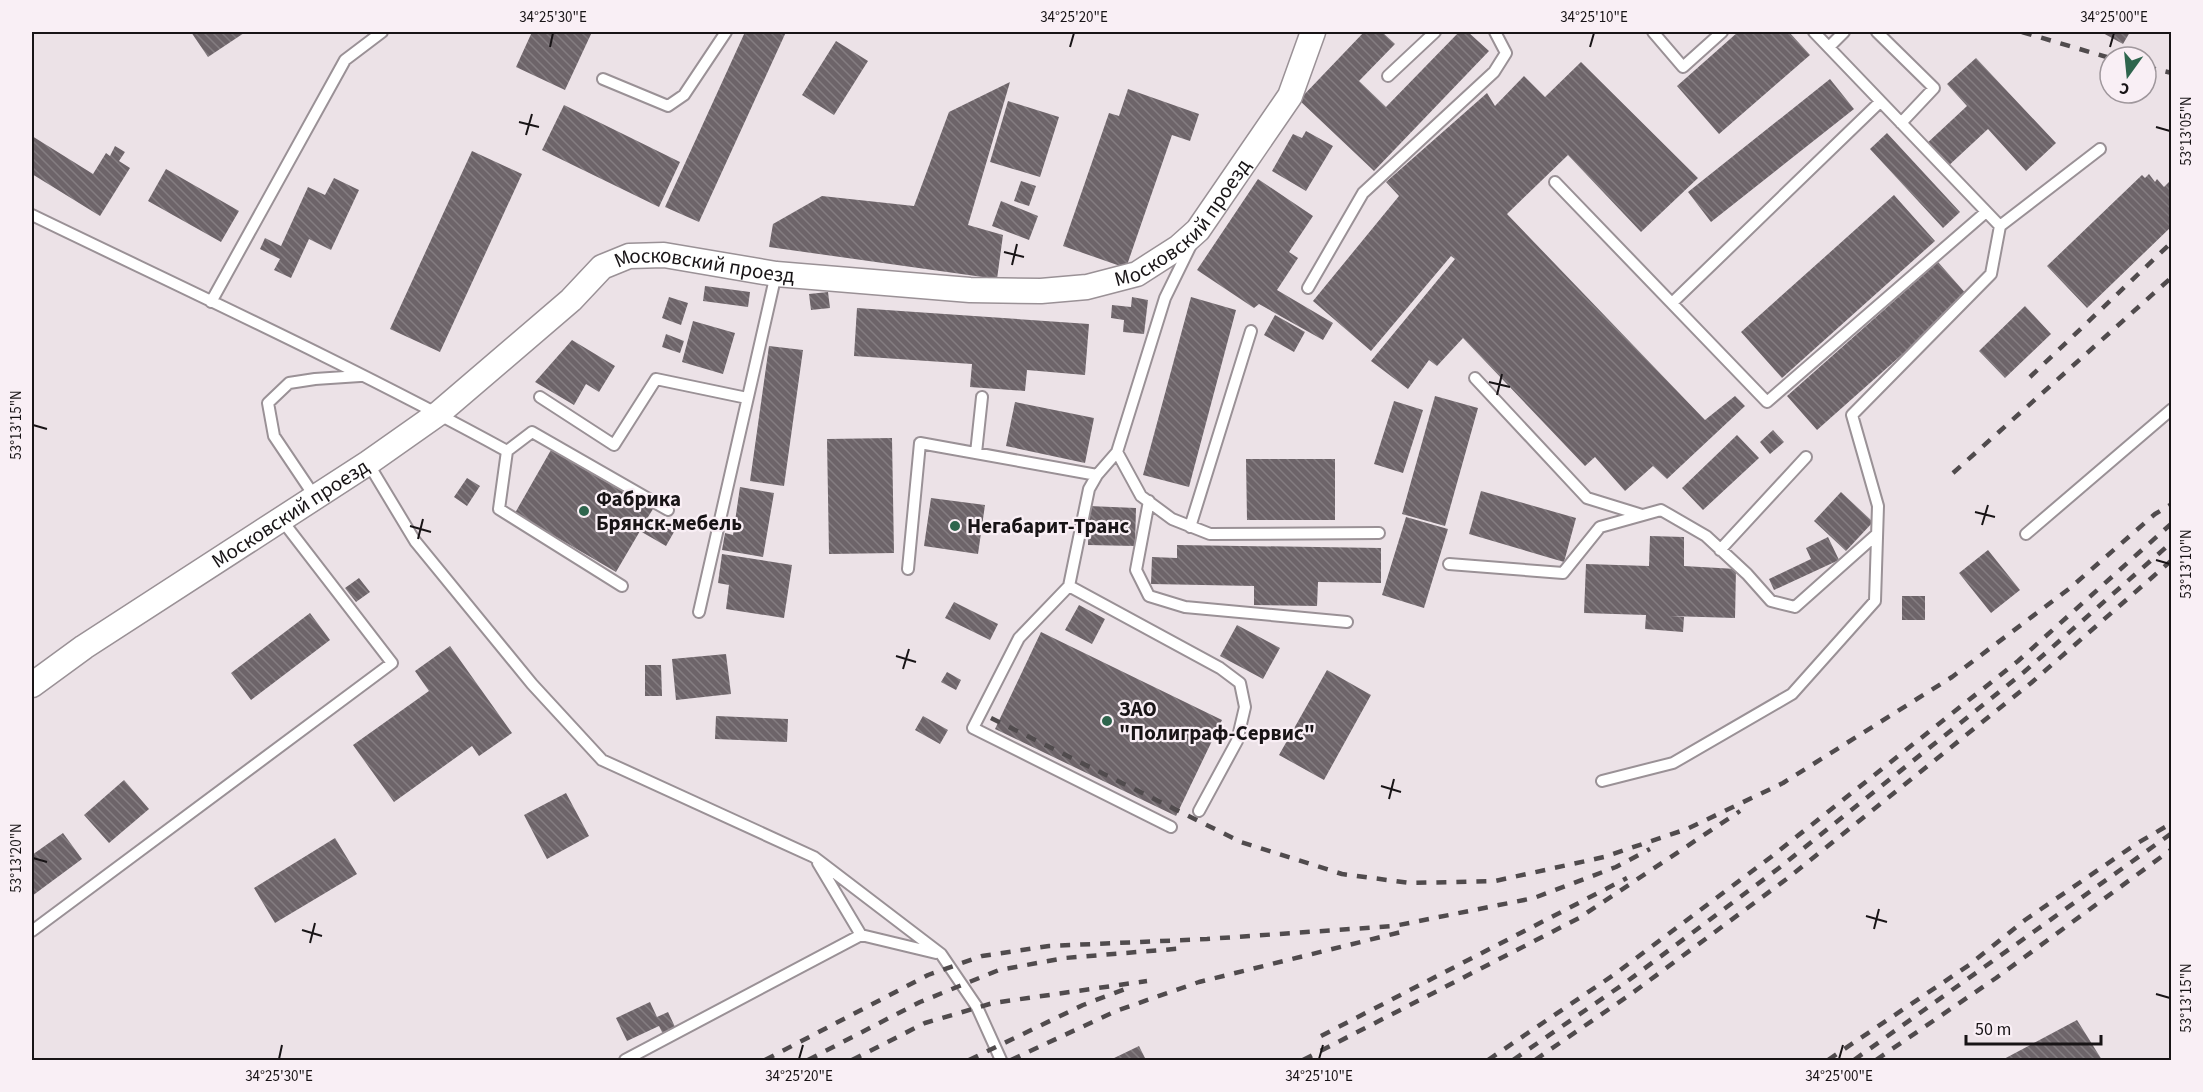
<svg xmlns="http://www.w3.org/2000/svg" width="2203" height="1092" viewBox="0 0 2203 1092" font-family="'Source Sans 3',sans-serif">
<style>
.building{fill:url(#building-back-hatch)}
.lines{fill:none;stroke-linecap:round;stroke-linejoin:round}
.service-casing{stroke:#9a9196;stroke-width:14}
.tertiary-casing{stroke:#9a9196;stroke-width:27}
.service{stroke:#fff;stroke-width:10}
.tertiary{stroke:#fff;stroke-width:24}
.rail{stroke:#504b4d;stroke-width:4.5;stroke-dasharray:10 10;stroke-linecap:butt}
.ticks{fill:none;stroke:#181416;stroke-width:2}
.poi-dot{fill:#2e654d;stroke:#f9eff5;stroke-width:2}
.labels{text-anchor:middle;stroke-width:4.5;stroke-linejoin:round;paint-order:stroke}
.street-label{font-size:21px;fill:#181416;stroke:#f9eff5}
.poi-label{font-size:21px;font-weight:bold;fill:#181416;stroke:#f9eff5;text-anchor:start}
.neatline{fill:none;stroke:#181416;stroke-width:2}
.ticks-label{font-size:15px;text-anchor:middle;fill:#181416}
</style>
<defs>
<pattern id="building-back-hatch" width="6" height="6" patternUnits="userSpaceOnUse" patternTransform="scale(1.5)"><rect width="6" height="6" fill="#6d6469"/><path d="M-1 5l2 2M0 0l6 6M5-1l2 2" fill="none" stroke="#847d81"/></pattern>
</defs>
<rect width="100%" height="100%" fill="#ece2e7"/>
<path class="building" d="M 191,32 L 243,32 L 244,33 L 208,57 Z
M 532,32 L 592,32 L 565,90 L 516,67 Z
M 745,32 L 786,32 L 699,222 L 665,207 Z
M 1364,32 L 1382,32 L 1395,44 L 1359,81 L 1386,107 L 1459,32 L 1468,32 L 1489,51 L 1374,171 L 1299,100 Z
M 1738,32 L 1789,32 L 1810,55 L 1719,134 L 1677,86 Z
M 2101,32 L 2130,32 L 2123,44 Z
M 836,41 L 868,61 L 834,115 L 802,95 Z
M 1976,58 L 2056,143 L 2026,171 L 1988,129 L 1945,169 L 1924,146 L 1967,106 L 1947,84 Z
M 1581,62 L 1698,178 L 1641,232 L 1568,155 L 1507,214 L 1705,420 L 1735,396 L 1745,406 L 1667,479 L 1653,466 L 1625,491 L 1595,457 L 1585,466 L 1463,338 L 1437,366 L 1429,360 L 1408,389 L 1371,361 L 1455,259 L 1451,256 L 1371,351 L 1313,301 L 1399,196 L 1386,182 L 1487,93 L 1495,106 L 1524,76 L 1545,97 Z
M 1830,79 L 1854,109 L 1711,222 L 1688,192 Z
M 1010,82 L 968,225 L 1003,235 L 997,279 L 769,247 L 773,224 L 822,196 L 914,206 L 949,112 Z
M 1128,89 L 1199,114 L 1190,141 L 1172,135 L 1126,268 L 1063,246 L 1109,113 L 1119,116 Z
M 1008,101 L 1059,117 L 1040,177 L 990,162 Z
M 564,105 L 680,162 L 659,207 L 542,150 Z
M 1306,131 L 1333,146 L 1306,191 L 1272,171 L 1293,134 L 1302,138 Z
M 1887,133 L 1960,212 L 1943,228 L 1870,149 Z
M 32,136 L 93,174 L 106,153 L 110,156 L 115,146 L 125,152 L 119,161 L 130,168 L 100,216 L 32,174 Z
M 472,151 L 522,174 L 440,352 L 390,329 Z
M 166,169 L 239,211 L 221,242 L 148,201 Z
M 2149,174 L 2155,182 L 2157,179 L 2164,187 L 2172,179 L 2172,226 L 2087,308 L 2047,266 L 2142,175 L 2145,178 Z
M 334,178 L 359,190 L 331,250 L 309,239 L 291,278 L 274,270 L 280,259 L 260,249 L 265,238 L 281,246 L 308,187 L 325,195 Z
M 1258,179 L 1313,216 L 1289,252 L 1298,258 L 1277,290 L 1333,323 L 1323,340 L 1259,304 L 1254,308 L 1197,270 Z
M 1021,181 L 1036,186 L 1029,206 L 1014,201 Z
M 1894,195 L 1935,241 L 1782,378 L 1741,332 Z
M 1001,201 L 1038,216 L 1029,240 L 992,226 Z
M 1938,262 L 1968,296 L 1817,430 L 1787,396 Z
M 705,286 L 750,292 L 748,307 L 703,301 Z
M 828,292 L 830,308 L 811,310 L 809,294 Z
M 669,297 L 688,303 L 681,325 L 662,318 Z
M 1132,297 L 1148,300 L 1144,334 L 1123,332 L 1124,320 L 1111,318 L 1112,305 L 1131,307 Z
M 1191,297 L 1236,310 L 1189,487 L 1143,475 Z
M 2025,306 L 2051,334 L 2005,378 L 1979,351 Z
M 857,308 L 1089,324 L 1085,375 L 1027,370 L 1025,391 L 970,387 L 972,364 L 854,356 Z
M 1275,315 L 1305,332 L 1294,352 L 1264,335 Z
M 693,321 L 735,333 L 723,374 L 682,362 Z
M 666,334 L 684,341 L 680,353 L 662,347 Z
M 572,340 L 615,366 L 599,392 L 586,384 L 574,405 L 535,382 Z
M 769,346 L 803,350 L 784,486 L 750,481 Z
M 1435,396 L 1478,408 L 1445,526 L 1402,514 Z
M 1394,401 L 1423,410 L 1403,473 L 1374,464 Z
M 1015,402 L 1094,418 L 1085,463 L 1006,446 Z
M 1773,430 L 1784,442 L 1770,454 L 1760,442 Z
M 1737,435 L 1759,458 L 1703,510 L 1682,488 Z
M 892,438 L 894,553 L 829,554 L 827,439 Z
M 551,450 L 653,509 L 648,517 L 674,532 L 666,546 L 640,531 L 616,572 L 515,513 Z
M 1246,459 L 1335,459 L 1335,520 L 1247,520 Z
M 467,478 L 480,486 L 467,506 L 454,497 Z
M 740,487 L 774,493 L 763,557 L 722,550 L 725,533 L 733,535 Z
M 1481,491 L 1576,518 L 1564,562 L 1469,534 Z
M 1841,492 L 1873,522 L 1846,551 L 1814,521 Z
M 931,498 L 985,505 L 978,554 L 924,546 Z
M 1089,506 L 1136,508 L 1135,546 L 1088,545 Z
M 1406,517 L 1448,529 L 1424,608 L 1382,595 Z
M 1650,536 L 1684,537 L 1684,566 L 1736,569 L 1735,618 L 1670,616 L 1684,617 L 1683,632 L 1645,629 L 1646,615 L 1584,613 L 1586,564 L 1649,566 Z
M 1828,537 L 1839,560 L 1774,590 L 1769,579 L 1811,559 L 1806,548 Z
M 1177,545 L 1381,548 L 1381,583 L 1318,582 L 1317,606 L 1254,605 L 1254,586 L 1151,584 L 1152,557 L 1177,558 Z
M 1988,550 L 2020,590 L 1991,613 L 1959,573 Z
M 722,554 L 792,565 L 784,618 L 726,609 L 729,585 L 718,583 Z
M 359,578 L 370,592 L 356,602 L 345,588 Z
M 1902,596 L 1925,596 L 1925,620 L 1902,620 Z
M 954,602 L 998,624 L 990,640 L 945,618 Z
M 1079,605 L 1105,619 L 1092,644 L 1065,630 Z
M 310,613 L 330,640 L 251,700 L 231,673 Z
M 1237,625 L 1280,648 L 1263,679 L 1220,656 Z
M 1041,632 L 1222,720 L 1176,816 L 995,729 Z
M 450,646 L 512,733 L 479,756 L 472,746 L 394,802 L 353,745 L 429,691 L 415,671 Z
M 726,654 L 731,694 L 676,700 L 672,659 Z
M 645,665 L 661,665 L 662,696 L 645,696 Z
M 1327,670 L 1371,695 L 1324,780 L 1279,755 Z
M 947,672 L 961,680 L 956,690 L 941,682 Z
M 716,716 L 788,719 L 787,742 L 715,739 Z
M 923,716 L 948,730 L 940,744 L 915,730 Z
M 1260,728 L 1268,733 L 1262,744 L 1254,739 Z
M 124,780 L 149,809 L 109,843 L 84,815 Z
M 566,793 L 589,836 L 547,859 L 524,815 Z
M 63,833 L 82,859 L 32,896 L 32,855 Z
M 335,838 L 357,874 L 275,923 L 254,888 Z
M 650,1002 L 657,1017 L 668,1012 L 676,1029 L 663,1034 L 659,1026 L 627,1041 L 616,1018 Z
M 2077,1020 L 2102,1060 L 2002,1060 Z
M 1139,1046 L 1146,1060 L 1110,1060 Z"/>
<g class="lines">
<defs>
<path id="service" d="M 1653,32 L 1683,67 L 1722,32
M 1814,32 L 2000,226 L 2100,149
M 1877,32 L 1934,88 L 1901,123
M 1829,47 L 1844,32
M 1388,76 L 1435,32
M 603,79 L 668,106 L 684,95 L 726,32
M 1555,182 L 1767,402 L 1986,212
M 32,215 C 191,292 352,366 507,451 L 499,509 L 622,586
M 1308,288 L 1363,193 L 1494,72 L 1506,53 L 1495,32
M 211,302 L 345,60 L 382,32
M 1672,303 L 1880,102
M 1475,378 L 1587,498 L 1642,515
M 540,397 L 614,445 L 656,379 L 747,398
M 507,451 L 532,432 L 668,510
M 1117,452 L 1141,496 L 1172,519 L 1210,534 L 1379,533
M 976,453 L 982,397
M 368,463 L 415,541 L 532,684 L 602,760 L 814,857 L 941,954 L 977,1007 L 1001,1060
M 315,497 L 274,436 L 268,403 L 289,383 L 315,379 L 360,376
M 1149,501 L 1136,570 L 1149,596 L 1185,607 L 1347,622
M 1190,527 L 1251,331
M 2026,534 L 2172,409
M 1720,550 L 1806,457
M 1449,564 L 1563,573 L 1600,527 L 1661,510 L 1706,536 L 1747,574 L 1771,601 L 1795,607 L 1877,534
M 908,569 L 920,443 L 1097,475
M 1069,586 L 1220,668 L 1240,683 L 1245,707 L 1237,741 L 1199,811
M 699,612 L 776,274
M 1602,781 L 1673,763 L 1792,694 L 1875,601 L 1878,506 L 1852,415 L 1991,274 L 2000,226
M 1171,827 L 973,728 L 1019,638 L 1069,586 L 1089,489 L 1097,475 L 1117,452 L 1165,298 L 1190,247
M 818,863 L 861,935
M 32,931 L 392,663 L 281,519
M 625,1060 L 861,935 L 936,953"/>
<g id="tertiary">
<path id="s1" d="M 32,685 L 84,647 L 368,463 L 439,413 L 571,300 L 602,267 L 629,256 L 664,255 L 776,274 L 970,290 L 1041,291 L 1087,287 L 1137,274 L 1179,247 L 1198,230 L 1290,96 L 1313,32"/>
</g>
</defs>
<use href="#service" class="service-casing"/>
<use href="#tertiary" class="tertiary-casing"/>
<use href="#service" class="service"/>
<use href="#tertiary" class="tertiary"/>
<path class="rail" d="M 2022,32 L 2110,58
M 2146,67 L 2172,73
M 2030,377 L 2172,242
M 1953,473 L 2172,277
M 991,718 L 1241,842 L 1342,874 L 1410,883 L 1495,881 L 1604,857 L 1687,829 L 1783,783 L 1952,677 L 2070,588 L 2155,514 L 2172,504
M 1321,1036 L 1627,878
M 765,1060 L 928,975 L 982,956 L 1049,946 L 1207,939 L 1394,926 L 1534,898 L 1616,867 L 1650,849
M 808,1060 L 920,1002 L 999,970 L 1065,958 L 1186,948
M 852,1060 L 925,1023 L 993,1003 L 1147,981
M 969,1060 L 1083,1005 L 1125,989
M 1011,1060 L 1116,1011 L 1199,982 L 1401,932
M 1303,1060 L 1579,918 L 1740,811
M 1488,1060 L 1615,974 L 1771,857 L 2018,661 L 2172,523
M 1513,1060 L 1625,983 L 1779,868 L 2024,672 L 2172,542
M 1535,1060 L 1631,994 L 1788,878 L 2031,683 L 2172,560
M 1828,1060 L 1969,965 L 2025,920 L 2136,844 L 2172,823
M 1854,1060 L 2172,833
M 1876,1060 L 1996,978 L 2172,849"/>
</g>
<path class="ticks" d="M 550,47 L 553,33M 1070,47 L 1074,33M 1590,47 L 1594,33M 2110,47 L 2114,33M 519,122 L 539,127M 2156,127 L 2170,131M 526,135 L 532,114M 1004,252 L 1024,257M 1012,265 L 1017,244M 1489,382 L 1510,387M 1497,395 L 1502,374M 33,425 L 47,429M 1975,512 L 1995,517M 1982,525 L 1988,505M 410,526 L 431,532M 418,539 L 423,519M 2156,560 L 2170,564M 896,656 L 916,662M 903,669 L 909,649M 1381,786 L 1401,792M 1389,799 L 1394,779M 33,858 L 47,862M 1866,916 L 1887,922M 1874,929 L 1879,909M 302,930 L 322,936M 310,943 L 315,923M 2156,994 L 2170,998M 279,1059 L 282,1045M 799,1059 L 803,1045M 1319,1059 L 1323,1045M 1839,1059 L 1843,1045"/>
<g class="poi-dot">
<circle cx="584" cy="511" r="6"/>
<circle cx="955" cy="526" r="6"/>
<circle cx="1107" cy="721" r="6"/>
</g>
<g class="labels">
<g class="street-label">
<text dy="7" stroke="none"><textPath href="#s1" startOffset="1318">Московский проезд</textPath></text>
<text dy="7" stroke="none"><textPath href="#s1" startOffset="814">Московский проезд</textPath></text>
<text dy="7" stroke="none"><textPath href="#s1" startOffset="310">Московский проезд</textPath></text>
</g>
<g class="poi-label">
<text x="596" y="506">Фабрика<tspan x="596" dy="24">Брянск-мебель</tspan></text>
<text x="967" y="533">Негабарит-Транс</text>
<text x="1119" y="716">ЗАО<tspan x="1119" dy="24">"Полиграф-Сервис"</tspan></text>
</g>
</g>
<rect width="2203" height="1092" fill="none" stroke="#f9eff5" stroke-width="66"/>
<g transform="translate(2128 75) rotate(195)"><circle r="28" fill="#f9eff5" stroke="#9f979c" stroke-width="1.5"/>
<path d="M0-4.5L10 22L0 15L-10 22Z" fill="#2e654d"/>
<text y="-9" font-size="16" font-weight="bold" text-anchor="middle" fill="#181416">С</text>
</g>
<path d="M1966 1035v9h135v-9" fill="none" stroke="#181416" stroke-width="3"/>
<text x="1975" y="1035" font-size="18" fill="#181416" stroke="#f9eff5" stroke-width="4.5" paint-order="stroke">50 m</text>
<rect x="33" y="33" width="2137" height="1026" class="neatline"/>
<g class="ticks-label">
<text x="553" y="22">34°25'30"E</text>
<text x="1074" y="22">34°25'20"E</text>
<text x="1594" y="22">34°25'10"E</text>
<text x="2114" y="22">34°25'00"E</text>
<text transform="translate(2186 131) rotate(-90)" y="5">53°13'05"N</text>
<text transform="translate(16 425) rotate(-90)" y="5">53°13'15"N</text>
<text transform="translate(2186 564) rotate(-90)" y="5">53°13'10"N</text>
<text transform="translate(16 858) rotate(-90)" y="5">53°13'20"N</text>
<text transform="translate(2186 998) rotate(-90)" y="5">53°13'15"N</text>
<text x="279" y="1081">34°25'30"E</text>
<text x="799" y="1081">34°25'20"E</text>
<text x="1319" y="1081">34°25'10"E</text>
<text x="1839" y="1081">34°25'00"E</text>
</g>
</svg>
